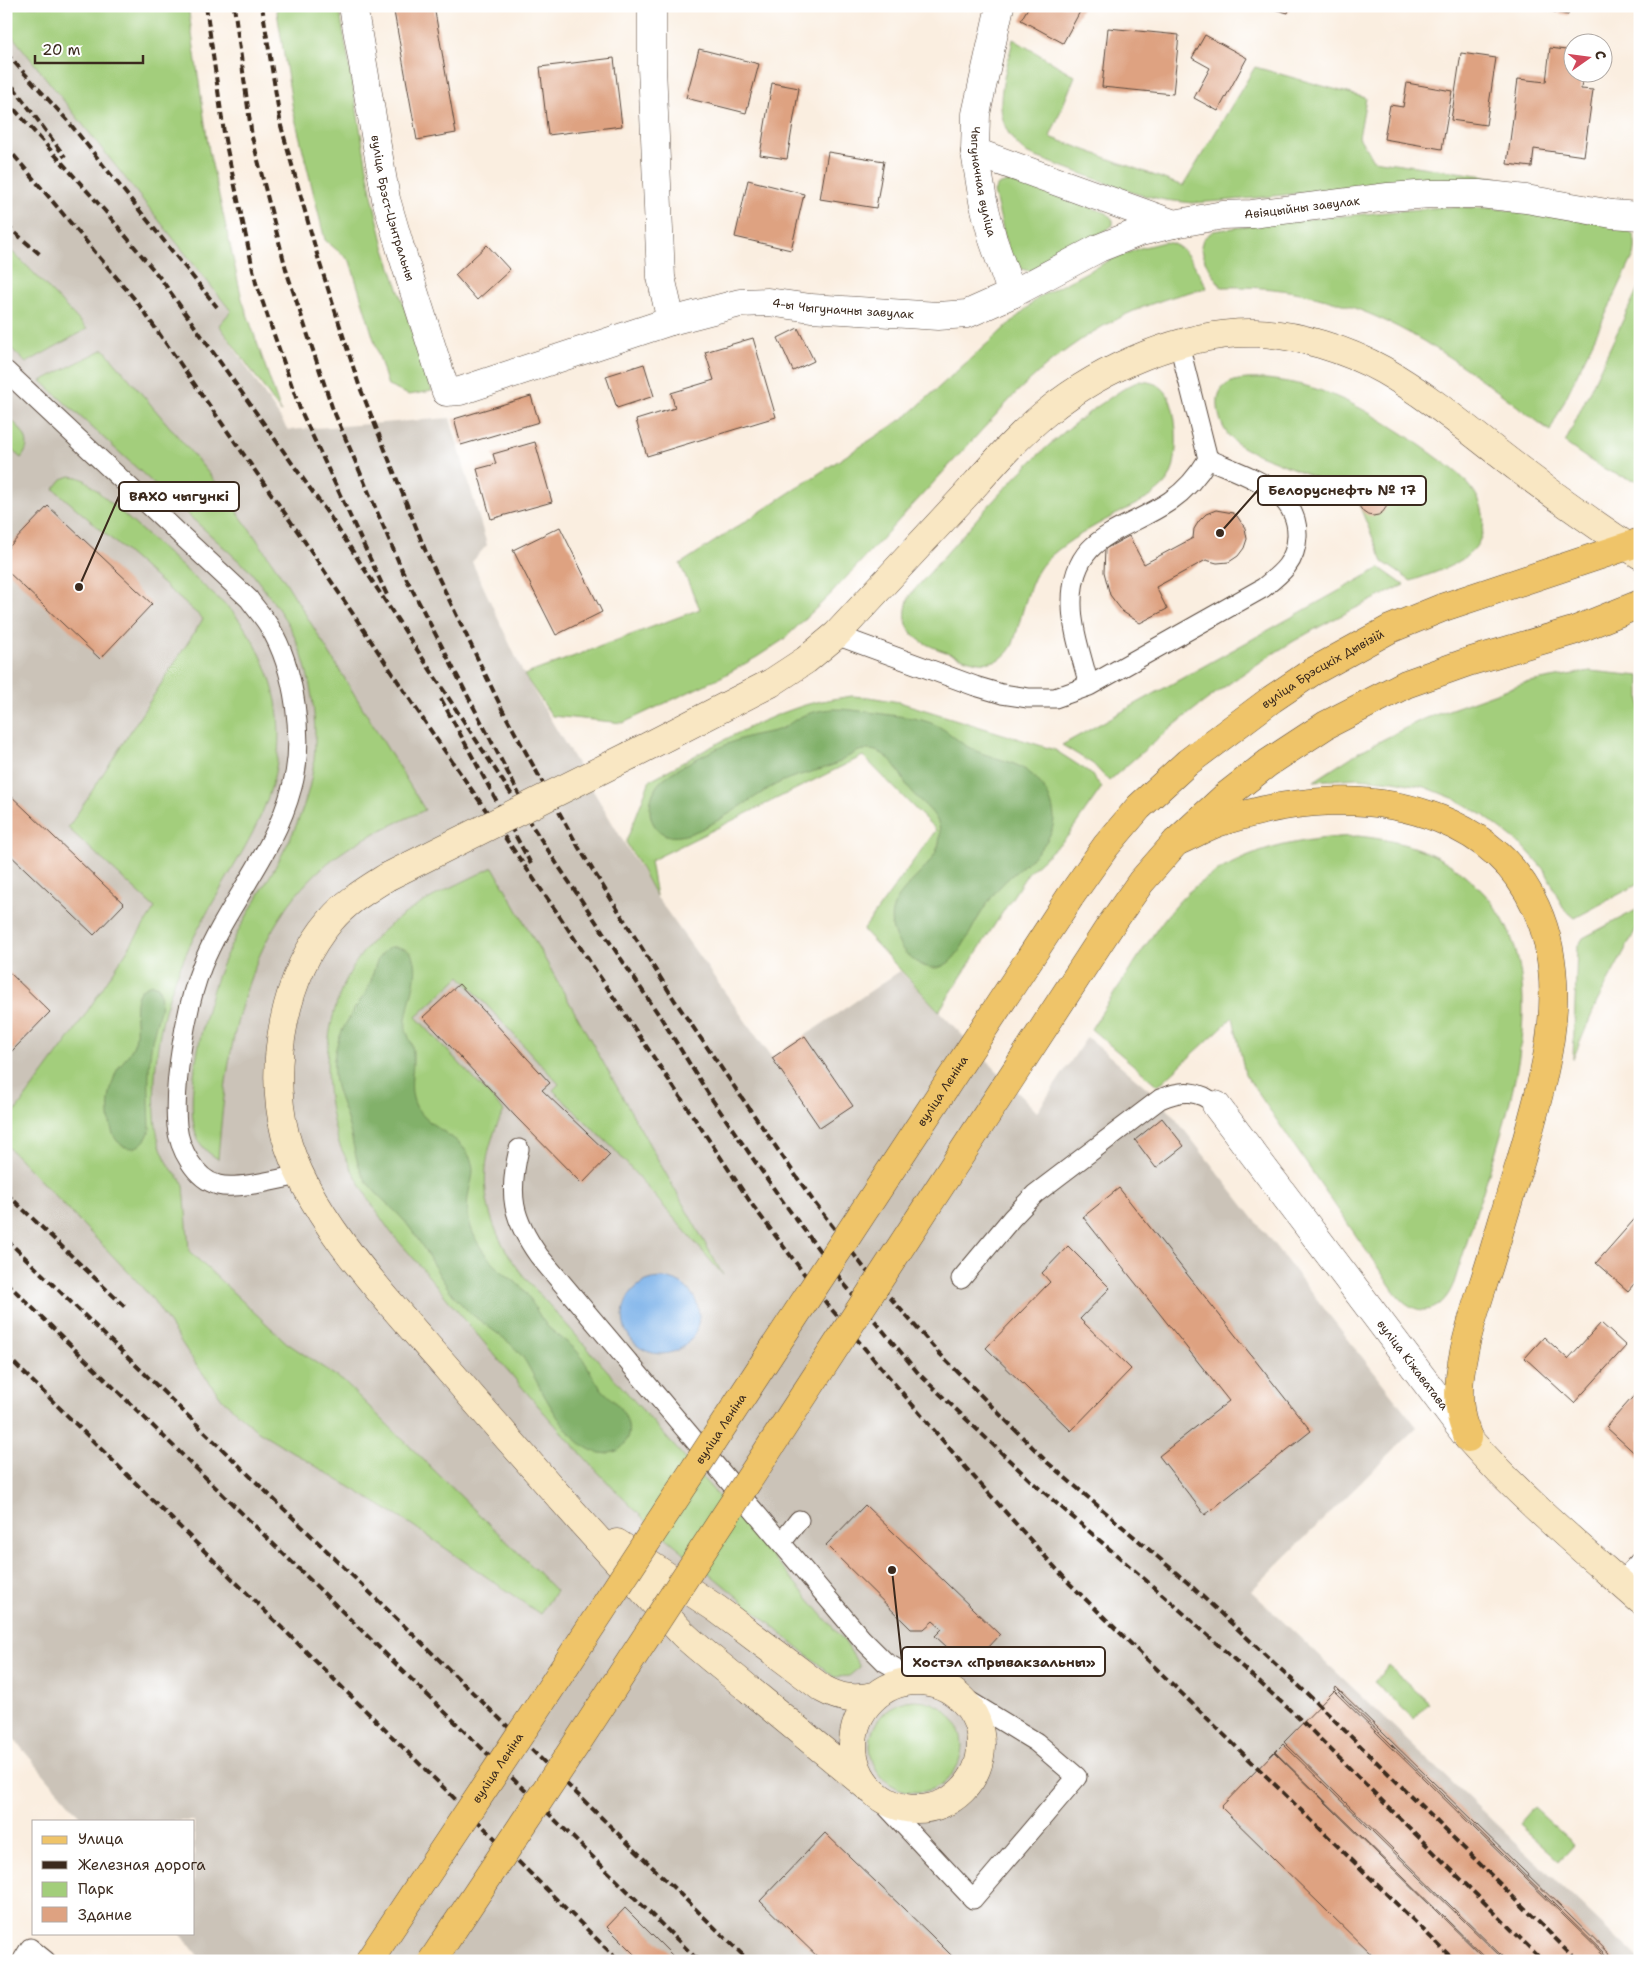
<svg xmlns="http://www.w3.org/2000/svg" width="1646" height="1967" viewBox="0 0 1646 1967" font-family="'Shantell Sans',sans-serif">
<style>
.industrial{fill:#cbc3b8}
.green{fill:#a3ce7b;stroke:#6f7c4c}
.forest{fill:#82b16b;stroke:#5e6e44}
.water{fill:#7ab1e9;stroke:#5a6e84}
.building{fill:#dea281}
.lines{fill:none;stroke-linecap:round;stroke-linejoin:round}
.lane-casing{stroke:#58473b;stroke-width:21}
.street-casing{stroke:#58473b;stroke-width:29}
.secondary-casing{stroke:#58473b;stroke-width:29}
.primary-casing{stroke:#58473b;stroke-width:29}
.lane{stroke:#fff;stroke-width:19}
.street{stroke:#fff;stroke-width:28}
.secondary{stroke:#f9e7c3;stroke-width:28}
.primary{stroke:#efc469;stroke-width:28}
.rail{stroke:#3b2a1e;stroke-width:4;stroke-dasharray:8 4;stroke-linecap:butt}
.secondary-bridge-casing{stroke:#58473b;stroke-width:29;stroke-linecap:butt}
.primary-bridge-casing{stroke:#58473b;stroke-width:29;stroke-linecap:butt}
.secondary-bridge{stroke:#f9e7c3;stroke-width:28}
.primary-bridge{stroke:#efc469;stroke-width:28}
.labels{text-anchor:middle;stroke-width:5;stroke-linejoin:round;paint-order:stroke}
.street-label{font-size:12px;fill:#3b2a1e;stroke:#fff}
.leader{fill:none;stroke:#3b2a1e;stroke-width:2}
.callout-dot{fill:#3b2a1e;stroke:#fff;stroke-width:2}
.callout{fill:#fff;stroke:#3b2a1e;stroke-width:2}
.callout-label{font-size:14px;text-anchor:middle;font-weight:bold;fill:#3b2a1e}
</style>
<rect width="100%" height="100%" fill="#fff"/>
<filter id="ink" filterUnits="userSpaceOnUse"><feTurbulence type="fractalNoise" baseFrequency=".02" numOctaves="2"/><feDisplacementMap in="SourceGraphic" scale="10" xChannelSelector="R" yChannelSelector="G"/><feConvolveMatrix kernelMatrix="1 2 1 2 8 2 1 2 1" color-interpolation-filters="sRGB"/></filter>
<filter id="wash" filterUnits="userSpaceOnUse"><feTurbulence type="fractalNoise" baseFrequency=".0096" numOctaves="4" result="noise"/><feDisplacementMap in="SourceGraphic" scale="20" xChannelSelector="R" yChannelSelector="G"/><feGaussianBlur stdDeviation="1.12" result="paint"/><feColorMatrix in="noise" values="0 0 0 0 0 0 0 0 0 0 0 0 0 0 0 0 0 1.4 0 .05"/><feComposite in="paint" operator="in"/></filter>
<g filter="url(#wash)">
<rect width="100%" height="100%" fill="#faeee0"/>
<path class="industrial" d="M 6,28 L 231,311 L 219,325 L 288,430 L 450,418 L 487,545 L 472,562 L 524,675 L 656,896 L 772,1058 L 900,971 L 1037,1112 L 1087,1037 L 1160,1099 L 1417,1427 L 1251,1591 L 1640,1961 L 202,1961 L 180,1933 L 194,1933 L 194,1821 L 84,1821 L 6,1730 Z"/>
<path class="green" d="M 6,6 L 188,6 L 209,151 L 242,299 L 281,412 L 219,325 L 231,311 L 6,28 Z
M 276,6 L 339,6 L 371,191 L 384,246 L 432,391 L 409,395 L 388,386 L 350,261 L 325,240 L 293,110 Z
M 1013,39 L 1075,76 L 1050,137 L 1183,186 L 1255,67 L 1366,98 L 1359,137 L 1373,160 L 1499,178 C 1396,178 1294,197 1192,203 L 1165,200 L 1137,194 L 1028,154 C 985,122 1004,83 1013,39 Z
M 1007,182 L 1017,183 L 1107,213 L 1113,220 L 1113,225 L 1105,231 L 1031,271 C 1021,270 1016,267 1010,258 L 994,192 L 998,185 Z
M 1443,207 L 1492,208 L 1625,226 C 1635,234 1637,242 1634,255 L 1550,431 C 1445,351 1361,283 1221,287 L 1205,261 L 1201,246 L 1203,239 L 1213,231 L 1274,222 Z
M 1164,242 C 1187,243 1197,271 1207,288 C 1128,305 1074,337 1016,393 L 830,595 L 783,640 L 757,657 L 723,676 L 623,723 L 552,716 L 524,675 L 700,609 L 680,564 L 907,416 L 1039,297 L 1110,260 L 1140,248 Z
M 6,246 L 29,268 L 87,329 L 26,363 L 6,343 Z
M 1640,284 L 1640,481 C 1610,476 1589,460 1565,443 Z
M 104,349 L 211,476 L 251,531 L 287,584 L 425,810 C 390,826 352,841 323,867 C 241,939 226,1057 218,1159 C 210,1154 204,1150 199,1141 C 180,1107 205,1008 219,972 C 247,900 306,840 314,760 C 318,716 310,663 288,624 C 277,606 264,589 251,572 L 41,381 Z
M 1266,379 C 1284,381 1302,384 1319,390 C 1359,404 1396,428 1431,453 C 1444,463 1459,472 1469,485 C 1484,502 1490,528 1475,548 C 1460,566 1433,573 1411,581 L 1383,562 L 1354,493 C 1327,482 1301,472 1275,461 C 1261,455 1241,450 1231,438 C 1221,428 1217,412 1218,399 C 1221,376 1250,379 1266,379 Z
M 1140,381 C 1151,382 1161,384 1167,394 C 1178,413 1179,455 1171,474 C 1167,484 1158,490 1150,497 C 1120,513 1054,543 1038,571 C 1027,589 1020,623 1013,644 C 1009,651 1005,657 997,660 C 983,666 969,660 955,655 C 924,645 894,635 910,595 C 969,529 1025,457 1098,406 C 1112,397 1125,386 1140,381 Z
M 6,415 C 19,427 36,441 21,458 L 6,445 Z
M 70,476 L 78,477 L 85,480 L 232,611 C 254,637 269,667 276,701 C 289,780 256,828 219,892 C 194,934 171,979 161,1028 C 155,1057 150,1119 161,1148 C 164,1156 168,1164 173,1171 C 176,1175 181,1179 183,1183 C 185,1186 184,1193 185,1198 C 186,1215 188,1233 189,1251 L 287,1343 L 343,1381 L 534,1568 L 556,1591 L 540,1614 L 412,1525 L 255,1429 L 223,1400 L 195,1363 L 154,1301 L 134,1278 L 6,1145 L 6,1124 L 73,1033 L 155,908 L 68,828 L 203,619 L 54,489 L 62,479 Z
M 1380,568 L 1404,585 C 1355,608 1305,632 1259,663 C 1206,698 1157,738 1109,781 L 1093,764 L 1062,745 Z
M 1590,671 L 1640,676 L 1640,883 L 1575,918 L 1563,908 L 1546,872 L 1525,848 L 1483,815 L 1455,799 L 1425,787 L 1394,781 L 1357,778 L 1314,781 L 1359,752 L 1421,720 L 1524,683 Z
M 852,696 L 875,698 L 899,702 L 1055,750 L 1089,772 L 1102,787 L 1067,837 L 1028,873 L 939,1011 L 863,930 L 936,830 L 863,756 L 650,861 L 656,896 L 626,842 L 650,780 C 698,755 747,724 799,707 C 816,701 834,699 852,696 Z
M 1358,836 C 1405,841 1444,853 1478,887 C 1556,963 1515,1093 1486,1182 C 1475,1215 1465,1249 1454,1283 C 1441,1316 1415,1319 1394,1291 L 1245,1074 L 1233,1017 L 1158,1086 L 1091,1029 C 1106,1005 1122,982 1137,959 C 1154,933 1172,904 1197,885 C 1244,849 1301,838 1358,836 Z
M 493,867 L 723,1275 L 614,1149 L 553,1090 L 559,1084 L 460,976 L 416,1017 L 504,1111 C 471,1173 484,1228 527,1280 L 785,1571 L 845,1642 L 860,1667 L 849,1676 L 834,1677 L 646,1521 C 576,1453 516,1380 453,1306 C 439,1288 424,1271 409,1253 C 401,1244 392,1235 385,1224 C 373,1207 362,1188 352,1170 C 348,1161 342,1152 339,1143 C 318,1078 323,999 368,946 C 400,908 450,889 493,867 Z
M 1640,908 L 1640,922 L 1597,1002 L 1573,1059 L 1577,948 L 1583,938 Z
M 1389,1666 L 1429,1703 L 1414,1719 L 1374,1682 Z
M870 1746a46 46 0 1 1 92 0a46 46 0 1 1-92 0Z
M 1534,1808 L 1574,1844 L 1559,1861 L 1519,1825 Z"/>
<path class="forest" d="M 834,709 C 851,709 866,712 883,714 C 902,717 918,717 936,725 C 950,732 959,743 972,749 C 1001,763 1025,759 1045,790 C 1050,798 1054,809 1054,819 C 1052,852 1011,870 994,894 C 989,901 984,908 980,915 C 969,931 957,968 934,968 C 922,968 910,959 903,950 C 862,892 941,880 940,833 C 940,811 916,802 906,784 C 897,769 888,749 866,750 C 854,750 844,761 833,765 C 816,772 798,774 781,782 C 754,794 693,846 666,835 C 656,831 650,821 650,810 C 650,801 653,789 660,782 C 673,768 728,742 747,737 C 759,733 772,733 783,728 C 788,725 793,721 798,718 C 809,712 822,710 834,709 Z
M 390,947 C 439,945 402,1006 406,1029 C 408,1037 413,1044 413,1053 C 414,1072 407,1091 417,1108 C 431,1130 461,1135 471,1160 C 476,1173 470,1183 468,1197 C 466,1213 470,1230 479,1245 C 484,1253 492,1262 499,1269 C 506,1276 516,1281 523,1289 C 532,1300 538,1315 547,1326 C 556,1335 567,1341 576,1350 C 586,1361 591,1375 600,1387 C 609,1398 623,1407 627,1421 C 631,1433 627,1448 614,1452 C 573,1465 541,1386 524,1359 C 508,1336 482,1326 463,1306 C 440,1283 429,1253 410,1228 C 398,1211 379,1199 367,1182 C 355,1164 354,1144 348,1123 C 344,1107 335,1091 334,1075 C 331,1043 347,1020 364,995 C 377,977 369,961 390,947 Z
M 152,984 L 158,986 C 164,1001 159,1013 155,1028 C 146,1061 149,1096 150,1129 C 145,1150 123,1156 113,1134 C 109,1124 108,1110 109,1100 C 110,1090 113,1079 117,1070 C 123,1061 132,1052 135,1041 C 140,1023 126,990 152,984 Z"/>
<path class="water" d="M623 1316a38 38 0 1 1 76 0a38 38 0 1 1-76 0Z"/>
<g id="blocks">
<path class="building" d="M 393,6 L 434,6 L 456,133 L 417,140 Z
M 1029,6 L 1083,6 L 1063,43 L 1021,20 Z
M 1263,6 L 1290,6 L 1288,13 Z
M 1547,6 L 1570,6 L 1568,15 L 1546,10 Z
M 1108,28 L 1179,35 L 1173,94 L 1102,87 Z
M 1205,35 L 1247,58 L 1218,111 L 1194,98 L 1210,68 L 1192,58 Z
M 1550,48 L 1574,51 L 1574,72 L 1583,72 L 1581,89 L 1593,90 L 1584,156 L 1534,149 L 1532,167 L 1507,164 L 1518,79 L 1546,82 Z
M 699,49 L 759,64 L 746,113 L 686,98 Z
M 1461,53 L 1496,58 L 1486,125 L 1451,120 Z
M 614,58 L 622,126 L 548,135 L 540,67 Z
M 772,83 L 799,88 L 787,159 L 760,155 Z
M 1407,83 L 1452,91 L 1442,149 L 1384,139 L 1390,105 L 1403,107 Z
M 828,152 L 884,161 L 876,208 L 820,199 Z
M 748,180 L 804,194 L 791,250 L 735,237 Z
M 487,245 L 510,270 L 477,300 L 455,275 Z
M 798,328 L 814,361 L 793,371 L 778,338 Z
M 753,338 L 776,417 L 647,456 L 636,420 L 675,408 L 671,393 L 714,380 L 705,352 Z
M 644,364 L 654,396 L 617,408 L 606,376 Z
M 531,396 L 539,422 L 461,445 L 454,419 Z
M 535,442 L 552,502 L 491,519 L 477,469 L 496,464 L 493,454 Z
M1359 502a14 14 0 1 1 28 0a14 14 0 1 1-28 0Z
M 48,506 L 152,604 L 100,659 L 6,570 L 6,550 Z
M 1216,510 L 1233,513 L 1237,516 L 1245,528 L 1247,539 L 1244,548 L 1238,556 L 1229,562 L 1217,563 L 1206,560 L 1156,587 L 1167,609 L 1140,623 L 1123,612 L 1110,595 L 1104,572 L 1105,549 L 1129,536 L 1144,564 L 1193,538 L 1194,529 L 1199,521 L 1206,514 Z
M 560,527 L 602,612 L 556,635 L 513,550 Z
M 6,791 L 124,904 L 94,935 L 6,851 Z
M 6,969 L 50,1012 L 10,1053 L 6,1049 Z
M 459,984 L 550,1083 L 542,1090 L 610,1155 L 582,1184 L 515,1116 L 423,1017 Z
M 805,1036 L 853,1106 L 820,1128 L 772,1058 Z
M 1162,1118 L 1184,1146 L 1156,1168 L 1135,1140 Z
M 1119,1188 L 1311,1431 L 1205,1515 L 1159,1456 L 1229,1401 L 1083,1217 Z
M 1640,1213 L 1640,1277 L 1628,1291 L 1596,1263 Z
M 1068,1246 L 1110,1288 L 1080,1319 L 1131,1369 L 1071,1431 L 986,1348 L 1050,1282 L 1042,1273 Z
M 1601,1323 L 1626,1346 L 1574,1403 L 1525,1358 L 1544,1337 L 1568,1359 Z
M 1640,1389 L 1640,1458 L 1606,1427 Z
M 865,1505 L 1000,1635 L 975,1662 L 966,1654 L 961,1660 L 935,1636 L 942,1629 L 933,1621 L 924,1629 L 911,1629 L 826,1545 Z
M 1336,1687 L 1616,1961 L 1612,1961 L 1335,1689 Z
M 1334,1691 L 1610,1961 L 1507,1961 L 1284,1742 Z
M 1283,1744 L 1505,1961 L 1489,1961 L 1275,1752 Z
M 1274,1752 L 1487,1961 L 1378,1961 L 1221,1807 Z
M 825,1833 L 930,1934 L 957,1961 L 822,1961 L 760,1901 Z
M 625,1908 L 678,1961 L 641,1961 L 607,1927 Z"/>
</g>
</g>
<g filter="url(#ink)">
<use href="#blocks" fill-opacity="0" stroke="#58473b" stroke-width="1"/>
<g class="lines">
<defs>
<path id="lane" d="M 6,371 L 249,599 C 255,608 263,616 269,626 C 295,668 305,740 292,787 C 275,853 227,904 202,966 C 186,1006 173,1083 177,1126 C 179,1148 195,1179 218,1185 C 237,1190 279,1179 300,1175
M 836,635 L 975,686 L 1002,694 L 1028,698 L 1055,698 L 1089,686 C 1083,660 1072,631 1072,604 C 1071,534 1123,533 1170,501 C 1186,490 1198,476 1208,459 L 1179,344
M 1089,686 L 1263,588 C 1282,573 1296,562 1297,536 C 1299,489 1243,475 1208,459
M 519,1149 C 508,1195 512,1218 539,1256 L 862,1639 L 885,1662 L 916,1680
M 961,1279 L 1012,1218 L 1035,1194 L 1160,1099 C 1181,1090 1198,1089 1216,1105
M 781,1543 L 799,1520
M 1620,1583 L 1640,1561
M 871,1790 L 973,1899 L 1077,1777 L 1036,1742 L 956,1693
M 22,1961 L 30,1948 L 46,1961"/>
<g id="street">
<path id="s1" d="M 353,6 L 386,199 L 400,247 L 446,392 L 460,391 L 671,321 L 740,303 L 768,302 L 811,308 L 938,316 L 967,314 L 1012,294 L 1099,248 L 1137,233 L 1174,224"/>
<path d="M 652,6 L 652,67 L 661,277 L 671,321"/>
<path id="s2" d="M 1000,6 L 976,114 L 975,152 L 983,201 L 993,240 L 1012,294"/>
<path id="s3" d="M 975,152 L 1174,224 L 1223,215 L 1252,214 L 1388,197 L 1431,194 L 1480,194 L 1526,199 L 1612,214 L 1640,216"/>
<path id="s4" d="M 1216,1105 L 1468,1438"/>
</g>
<path id="secondary" d="M 631,755 L 771,683 L 806,660 L 836,635 C 879,589 921,543 964,497 C 990,468 1016,437 1047,412 C 1101,368 1185,331 1256,333 C 1297,334 1347,350 1383,370 C 1432,398 1474,435 1519,469 C 1558,499 1599,527 1640,555
M 387,877 C 368,889 346,902 331,920 C 284,975 268,1064 285,1134 C 306,1216 391,1304 446,1367 C 503,1433 560,1499 619,1563 C 640,1587 661,1611 683,1634 C 704,1654 729,1672 751,1691 C 791,1724 831,1757 871,1790
M 1468,1438 C 1520,1497 1581,1548 1640,1600
M 617,1543 L 717,1609 L 823,1689 C 841,1699 855,1700 874,1696
M853 1745a64 64 0 1 1 128 0a64 64 0 1 1-128 0Z"/>
<g id="primary">
<path d="M 1176,842 C 1191,836 1205,827 1220,822 C 1290,799 1371,791 1440,819 C 1535,857 1564,943 1550,1039 C 1544,1080 1532,1120 1521,1160 C 1510,1195 1500,1230 1489,1266 C 1476,1308 1452,1371 1461,1415 C 1462,1423 1466,1430 1468,1438"/>
<path id="s5" d="M 1070,897 L 1106,846 L 1139,807 L 1188,762 L 1272,699 L 1312,672 L 1390,629 L 1444,607 L 1640,542"/>
<path d="M 1110,926 L 1141,882 L 1176,842 L 1227,795 L 1268,763 L 1326,725 L 1406,684 L 1468,662 L 1573,631 L 1640,604"/>
</g>
</defs>
<use href="#lane" class="lane-casing"/>
<use href="#street" class="street-casing"/>
<use href="#secondary" class="secondary-casing"/>
<use href="#primary" class="primary-casing"/>
<use href="#lane" class="lane"/>
<use href="#street" class="street"/>
<use href="#secondary" class="secondary"/>
<use href="#primary" class="primary"/>
<path class="rail" d="M 206,6 L 225,140 L 256,283 L 300,409 L 387,595
M 234,6 L 252,137 L 287,273 L 332,407 L 403,572 L 521,798
M 262,6 L 281,126 L 319,261 L 359,385 L 426,552 L 503,711 L 579,848 L 675,1001 L 814,1202 L 865,1269 L 938,1352 L 1048,1463 L 1188,1583 L 1315,1701 L 1578,1961
M 6,53 L 67,120 L 217,307
M 6,77 L 65,157
M 6,100 L 105,211 L 161,279 L 331,518 L 557,864 L 661,1018 L 711,1098 L 781,1199 L 845,1285 L 919,1374 L 1032,1482 L 1171,1602 L 1302,1721 L 1543,1961
M 6,146 L 137,302 L 305,542 L 435,737 L 556,911 L 753,1206 L 827,1304 L 966,1468 L 1069,1583 L 1455,1961
M 6,225 L 42,256
M 441,699 L 531,864
M 6,1193 L 126,1308
M 6,1239 L 749,1961
M 6,1282 L 699,1961
M 6,1355 L 619,1961"/>
<defs>
<path id="secondary-bridge" d="M 387,877 L 631,755"/>
<g id="primary-bridge">
<path id="s6" d="M 369,1961 L 533,1715 L 1070,897"/>
<path d="M 432,1961 L 575,1746 L 1110,926"/>
</g>
</defs>
<use href="#secondary-bridge" class="secondary-bridge-casing"/>
<use href="#primary-bridge" class="primary-bridge-casing"/>
<use href="#secondary-bridge" class="secondary-bridge"/>
<use href="#primary-bridge" class="primary-bridge"/>
</g>
</g>
<g class="labels">
<g class="street-label">
<text dy="4" stroke="none"><textPath href="#s2" startOffset="179">Чыгуначная вуліца</textPath></text>
<text dy="4" stroke="none"><textPath href="#s3" startOffset="341">Авіяцыйны завулак</textPath></text>
<text dy="4" stroke="none"><textPath href="#s1" startOffset="206">вуліца Брэст-Цэнтральны</textPath></text>
<text dy="4" stroke="none"><textPath href="#s1" startOffset="809">4-ы Чыгуначны завулак</textPath></text>
<text dy="4" stroke="none"><textPath href="#s5" startOffset="344">вуліца Брэсцкіх Дывізій</textPath></text>
<text dy="4" stroke="none"><textPath href="#s6" startOffset="1042">вуліца Леніна</textPath></text>
<text dy="4" stroke="none"><textPath href="#s4" startOffset="326">вуліца Кіжаватава</textPath></text>
<text dy="4" stroke="none"><textPath href="#s6" startOffset="638">вуліца Леніна</textPath></text>
<text dy="4" stroke="none"><textPath href="#s6" startOffset="232">вуліца Леніна</textPath></text>
</g>
</g>
<path class="leader" d="M1220 533L1258 490M79 587L119 496M892 1570L902 1662"/>
<g class="callout-dot">
<circle cx="1220" cy="533" r="5"/>
<circle cx="79" cy="587" r="5"/>
<circle cx="892" cy="1570" r="5"/>
</g>
<g class="callout">
<rect x="1258" y="476" width="168" height="29" rx="5"/>
<rect x="119" y="482" width="120" height="29" rx="5"/>
<rect x="902" y="1647" width="203" height="29" rx="5"/>
</g>
<g class="callout-label">
<text x="1342" y="495">Белоруснефть № 17</text>
<text x="179" y="501">ВАХО чыгункі</text>
<text x="1004" y="1667">Хостэл «Прывакзальны»</text>
</g>
<rect width="1646" height="1967" fill="none" stroke="#fff" stroke-width="25"/>
<rect x="32" y="1820" width="162" height="115" fill="#ffffff" stroke="#b1aaa5"/>
<rect x="42" y="1836" width="25" height="8" fill="#efc469" stroke="#b1aaa5"/>
<text x="78" y="1844" font-size="15" fill="#3b2a1e">Улица</text>
<rect x="42" y="1861" width="25" height="8" fill="#3b2a1e" stroke="#b1aaa5"/>
<text x="78" y="1870" font-size="15" fill="#3b2a1e">Железная дорога</text>
<rect x="42" y="1882" width="25" height="15" fill="#a3ce7b" stroke="#b1aaa5"/>
<text x="78" y="1894" font-size="15" fill="#3b2a1e">Парк</text>
<rect x="42" y="1907" width="25" height="15" fill="#dea281" stroke="#b1aaa5"/>
<text x="78" y="1920" font-size="15" fill="#3b2a1e">Здание</text>
<g transform="translate(1588 58) rotate(76)"><circle r="24" fill="#ffffff" stroke="#b1aaa5"/>
<path d="M0-4L9 19L0 12L-9 19Z" fill="#d1495b"/>
<text y="-8" font-size="14" font-weight="bold" text-anchor="middle" fill="#3b2a1e">С</text>
</g>
<path d="M35 55v8h108v-8" fill="none" stroke="#3b2a1e" stroke-width="2.5"/>
<text x="42" y="55" font-size="15" fill="#3b2a1e" stroke="#ffffff" stroke-width="4" paint-order="stroke">20 m</text>
</svg>
